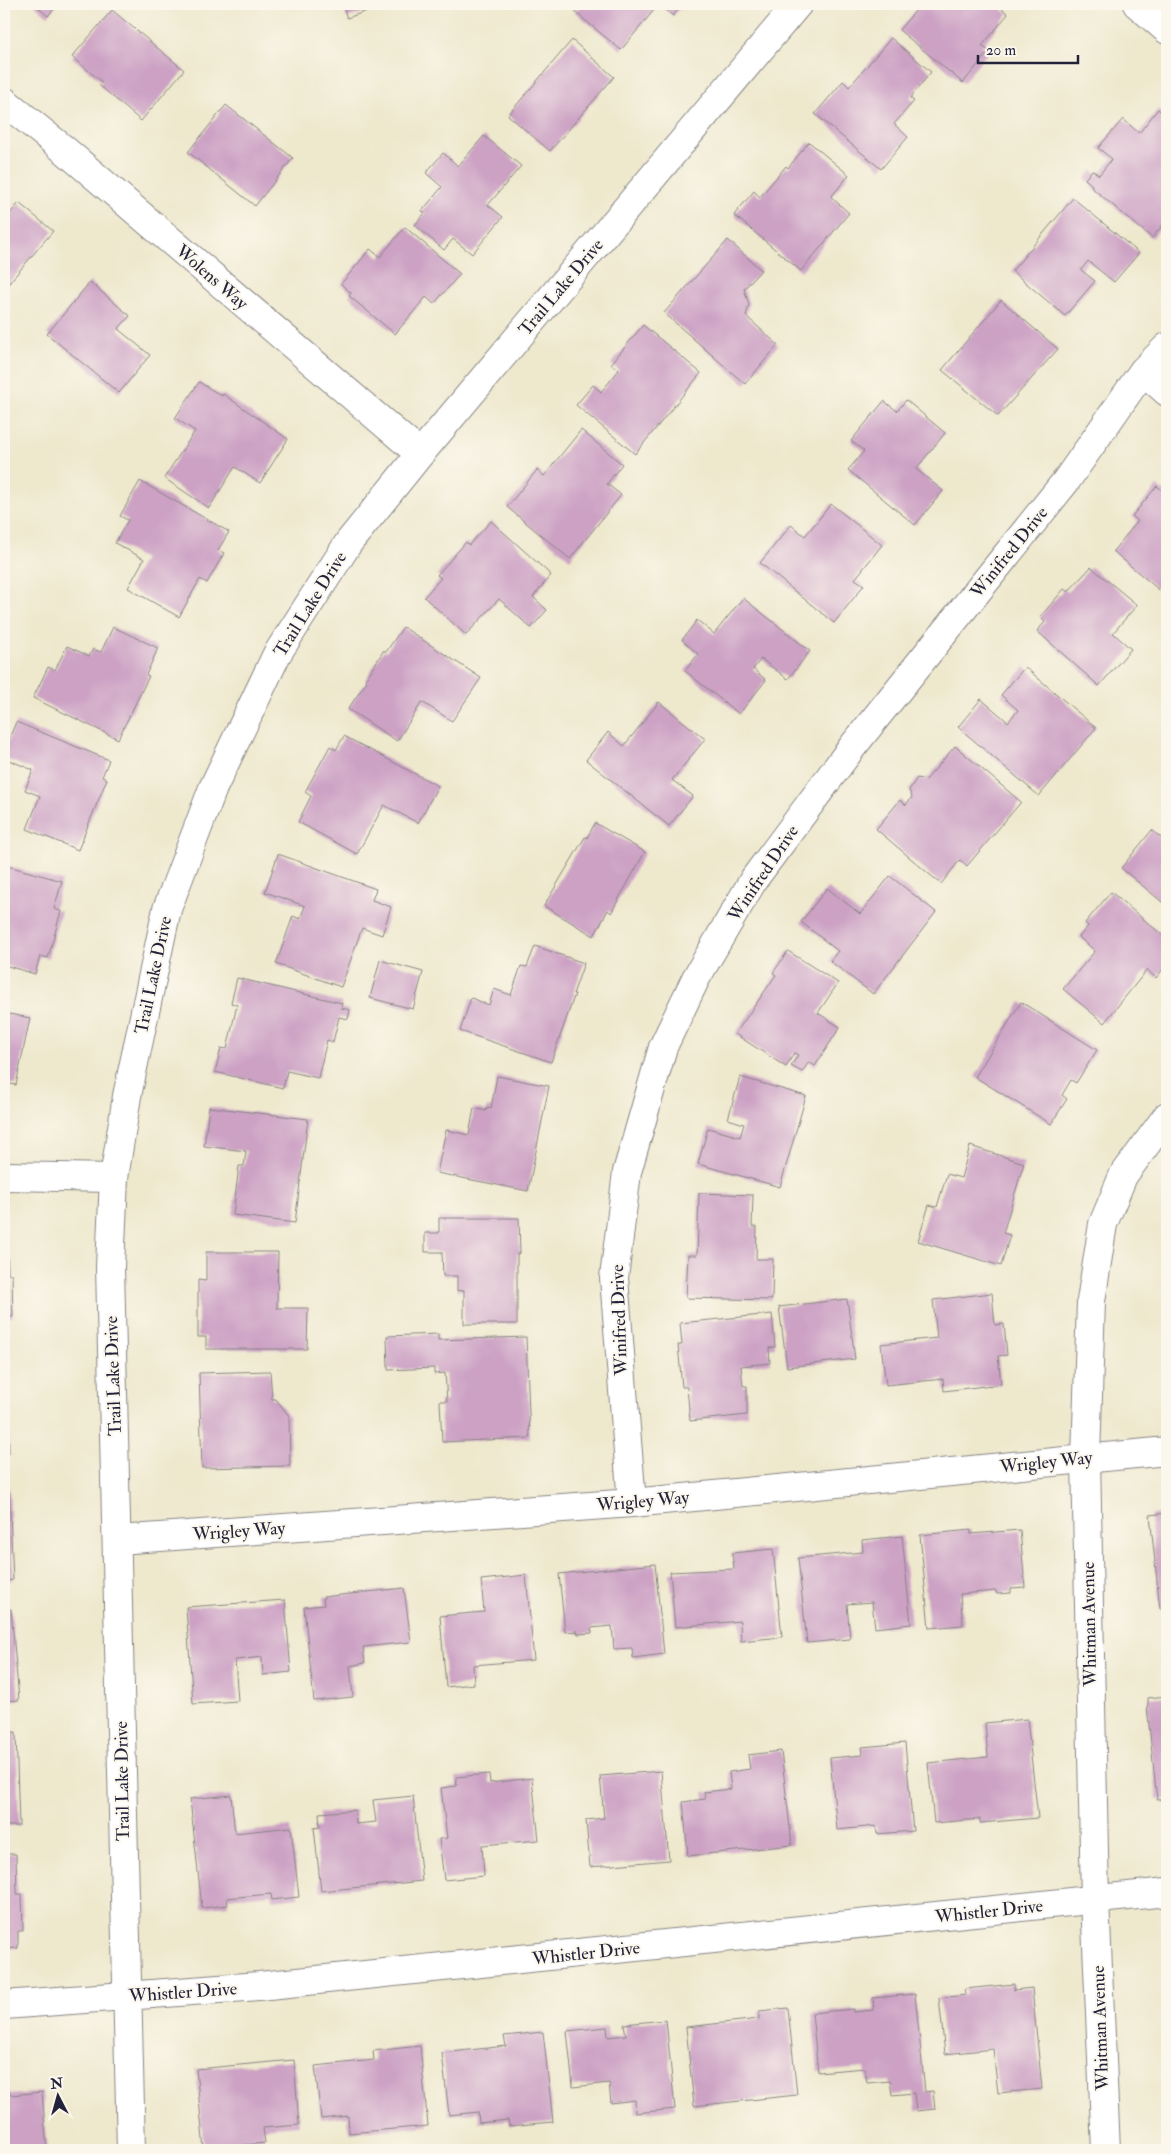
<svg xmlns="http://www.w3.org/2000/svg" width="1171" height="2154" viewBox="0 0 1171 2154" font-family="'IM FELL Double Pica',serif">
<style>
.building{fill:#cca1c4}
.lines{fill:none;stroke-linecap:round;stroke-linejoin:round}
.minor-casing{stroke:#888584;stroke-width:30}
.minor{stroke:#fff;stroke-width:28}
.labels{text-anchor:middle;stroke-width:4;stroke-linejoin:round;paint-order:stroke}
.street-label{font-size:18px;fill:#22223b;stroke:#fbf7ec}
</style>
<rect width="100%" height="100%" fill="#fbf7ec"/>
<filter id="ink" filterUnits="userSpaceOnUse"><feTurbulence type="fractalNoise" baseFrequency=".02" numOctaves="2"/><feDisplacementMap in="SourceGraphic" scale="10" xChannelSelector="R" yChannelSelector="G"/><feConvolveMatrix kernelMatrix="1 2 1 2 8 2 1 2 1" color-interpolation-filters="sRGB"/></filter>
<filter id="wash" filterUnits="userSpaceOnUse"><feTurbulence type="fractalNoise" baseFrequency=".0096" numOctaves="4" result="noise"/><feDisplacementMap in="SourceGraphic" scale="20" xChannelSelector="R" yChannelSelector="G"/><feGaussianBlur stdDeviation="1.12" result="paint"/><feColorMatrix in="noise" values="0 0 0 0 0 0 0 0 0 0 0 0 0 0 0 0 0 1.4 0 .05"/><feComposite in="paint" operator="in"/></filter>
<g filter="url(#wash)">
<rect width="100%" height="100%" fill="#eee8cd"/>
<g id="blocks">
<path class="building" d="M 34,4 L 58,4 L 48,16 Z
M 342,4 L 381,4 L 382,6 L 347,18 Z
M 582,4 L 683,4 L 673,16 L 659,4 L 621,50 L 575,12 Z
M 921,4 L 996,4 L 1008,14 L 982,46 L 989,51 L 963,83 L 899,30 Z
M 112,10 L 184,70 L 141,121 L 99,85 L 102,82 L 72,57 Z
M 891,38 L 931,72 L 910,98 L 914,101 L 894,124 L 908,137 L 881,169 L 815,114 L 843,81 L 849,87 Z
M 572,40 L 614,77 L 550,151 L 508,115 Z
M 226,105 L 293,158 L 255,206 L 188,152 Z
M 1158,109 L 1167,117 L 1167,220 L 1152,238 L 1091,187 L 1092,185 L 1085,179 L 1092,170 L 1099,175 L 1112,159 L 1098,148 L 1123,119 L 1139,133 Z
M 484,136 L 521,166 L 488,205 L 503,217 L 472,254 L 453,239 L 444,250 L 415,225 L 425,213 L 422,211 L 442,187 L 426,173 L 443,153 L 458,166 Z
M 809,142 L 849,175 L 831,197 L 849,213 L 801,271 L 734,215 L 754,191 L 760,197 L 786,166 L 788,168 Z
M 1073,198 L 1139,253 L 1114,282 L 1088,261 L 1081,270 L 1095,281 L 1065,316 L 1012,271 Z
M 19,203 L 53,231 L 4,289 L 4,212 L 8,216 Z
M 405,227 L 460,274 L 434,304 L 426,297 L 395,334 L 349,296 L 351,293 L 341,284 L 370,249 L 380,257 Z
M 728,240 L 761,270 L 744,289 L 749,304 L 746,316 L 778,345 L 745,384 L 664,313 Z
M 90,282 L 130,316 L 118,329 L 150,355 L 119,393 L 47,334 Z
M 1001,300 L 1058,349 L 998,416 L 942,370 Z
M 643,325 L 701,373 L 635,454 L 576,405 L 593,385 L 601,392 L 619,370 L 611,364 Z
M 199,382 L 222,396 L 223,394 L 288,439 L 260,483 L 235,467 L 209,508 L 164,478 L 195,431 L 175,418 Z
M 906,400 L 945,433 L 916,469 L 943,491 L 915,525 L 848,470 L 864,451 L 851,441 L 884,401 L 897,411 Z
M 581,430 L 622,464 L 607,484 L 621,495 L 570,559 L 507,507 L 537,470 L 544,476 Z
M 140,481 L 229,532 L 218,550 L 224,553 L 207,583 L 200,579 L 179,617 L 128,588 L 144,559 L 115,543 L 128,520 L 120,516 Z
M 1157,486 L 1163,491 L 1167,487 L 1167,592 L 1165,595 L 1113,551 L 1138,521 L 1132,516 Z
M 831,504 L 882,545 L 855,579 L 864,585 L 834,623 L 760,563 L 791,525 L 805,536 Z
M 491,521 L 551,575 L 533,597 L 547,610 L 531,628 L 499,599 L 466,635 L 424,597 L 441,578 L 437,575 L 466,542 L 469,545 Z
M 1091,567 L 1137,605 L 1113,633 L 1131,649 L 1099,686 L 1037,631 L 1045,622 L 1040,617 L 1064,589 L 1068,592 Z
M 743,598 L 810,651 L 788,679 L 761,659 L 753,669 L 766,680 L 739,714 L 685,671 L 698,654 L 682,640 L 697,620 L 714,634 Z
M 113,627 L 158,648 L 146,675 L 149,676 L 118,739 L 33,698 L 48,667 L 55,670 L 67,646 L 89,656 L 93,649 L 101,652 Z
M 403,627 L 481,678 L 452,721 L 422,702 L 397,741 L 348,709 L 367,681 L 365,680 L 384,650 L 386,652 Z
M 1025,667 L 1096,728 L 1039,796 L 958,727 L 981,699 L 1008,722 L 1018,710 L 1001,695 Z
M 659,702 L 705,739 L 672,780 L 693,796 L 669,826 L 586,760 L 608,732 L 624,746 Z
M 16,722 L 109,760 L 102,777 L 107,779 L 78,850 L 27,829 L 40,796 L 25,790 L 33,770 L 4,758 L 4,751 Z
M 344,736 L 438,786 L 418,823 L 384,805 L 357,854 L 298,822 L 311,796 L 305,792 L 330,746 L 336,750 Z
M 955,746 L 1021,802 L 967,866 L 960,860 L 941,884 L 876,829 L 900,800 L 906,805 L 912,797 L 909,790 L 917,778 L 926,780 Z
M 595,823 L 645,852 L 611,913 L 608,910 L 594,936 L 544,906 L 585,837 L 587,838 Z
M 1152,830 L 1167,843 L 1167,906 L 1121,868 Z
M 278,854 L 376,889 L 372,900 L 391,907 L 382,935 L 362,928 L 341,987 L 276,964 L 293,916 L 300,919 L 305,906 L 265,892 Z
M 4,865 L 62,881 L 54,909 L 61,911 L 48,958 L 40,956 L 35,974 L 4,965 Z
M 890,876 L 936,912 L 873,994 L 830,961 L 838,951 L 801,922 L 827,888 L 860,914 Z
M 1111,892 L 1167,939 L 1167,964 L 1156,978 L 1147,970 L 1104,1023 L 1063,989 L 1095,951 L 1079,937 L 1088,926 L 1085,923 Z
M 535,946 L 584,963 L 573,994 L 575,994 L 551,1062 L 460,1031 L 471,998 L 489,1005 L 494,989 L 511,995 L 521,966 L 527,967 Z
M 788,951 L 838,983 L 818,1013 L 840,1027 L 815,1066 L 809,1062 L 802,1072 L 791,1066 L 798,1055 L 794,1053 L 786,1067 L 735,1034 L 776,975 L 773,973 Z
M 380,960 L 423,972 L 413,1009 L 370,998 Z
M 237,978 L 342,1003 L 341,1008 L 350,1010 L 348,1019 L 339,1017 L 333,1042 L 327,1040 L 318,1078 L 287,1071 L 283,1088 L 215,1072 L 221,1048 L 227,1049 L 237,1005 L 231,1003 Z
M 1021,1002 L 1097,1050 L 1076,1083 L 1071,1080 L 1062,1095 L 1067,1099 L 1051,1124 L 975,1077 Z
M 4,1013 L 30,1018 L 16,1085 L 4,1083 Z
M 497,1076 L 549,1086 L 528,1191 L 437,1173 L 446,1130 L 469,1135 L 474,1108 L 486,1111 L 487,1107 L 491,1108 Z
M 740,1077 L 806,1096 L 780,1187 L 698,1164 L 708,1128 L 740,1137 L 744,1124 L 728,1119 Z
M 209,1107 L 308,1119 L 295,1223 L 233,1215 L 239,1166 L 244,1166 L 246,1151 L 204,1146 Z
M 970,1146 L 1024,1163 L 1003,1233 L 1010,1235 L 1001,1266 L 918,1241 L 929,1205 L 937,1207 L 947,1174 L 961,1178 Z
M 699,1193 L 753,1195 L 752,1227 L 757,1227 L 756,1259 L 773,1259 L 772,1300 L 686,1298 L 688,1255 L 697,1255 Z
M 439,1218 L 519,1218 L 520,1253 L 517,1254 L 517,1324 L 464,1324 L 464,1290 L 457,1291 L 457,1276 L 443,1276 L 442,1252 L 425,1252 L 425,1233 L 439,1233 Z
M 4,1241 L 7,1241 L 8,1274 L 12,1274 L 13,1317 L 7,1317 L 8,1337 L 4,1337 Z
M 206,1252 L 278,1252 L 277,1308 L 308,1308 L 307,1349 L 206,1349 L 206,1337 L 198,1337 L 198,1280 L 206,1281 Z
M 992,1293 L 995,1325 L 1004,1324 L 1007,1355 L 998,1356 L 1001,1384 L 944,1391 L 943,1379 L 886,1385 L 881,1344 L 937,1338 L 933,1300 Z
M 847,1299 L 855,1359 L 787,1367 L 779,1307 Z
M 772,1314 L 775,1347 L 769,1348 L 770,1363 L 741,1366 L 743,1386 L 747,1386 L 747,1415 L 690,1421 L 687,1387 L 682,1387 L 678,1345 L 682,1345 L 680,1323 Z
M 438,1334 L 438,1340 L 526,1337 L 530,1438 L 442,1442 L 440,1401 L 447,1401 L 445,1373 L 434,1374 L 434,1368 L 388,1370 L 387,1336 Z
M 270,1371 L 272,1399 L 276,1399 L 289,1416 L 290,1466 L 202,1468 L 199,1373 Z
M 4,1404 L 5,1404 L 6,1419 L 8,1419 L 9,1454 L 4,1454 Z
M 4,1490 L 9,1490 L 13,1580 L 4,1581 Z
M 1167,1513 L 1167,1608 L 1160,1609 L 1150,1515 Z
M 971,1530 L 971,1534 L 1020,1530 L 1025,1587 L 1011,1588 L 1011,1593 L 997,1594 L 996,1591 L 960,1594 L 963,1625 L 929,1628 L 920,1535 Z
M 902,1536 L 911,1624 L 875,1628 L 872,1602 L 847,1604 L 850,1639 L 807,1643 L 798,1558 L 863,1552 L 862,1540 Z
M 773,1549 L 782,1637 L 741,1641 L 740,1621 L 675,1627 L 670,1572 L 734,1569 L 732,1553 Z
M 655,1564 L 664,1654 L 633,1658 L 632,1648 L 614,1649 L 612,1626 L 591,1628 L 592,1633 L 578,1634 L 577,1631 L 565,1632 L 559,1574 Z
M 526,1575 L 534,1660 L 473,1665 L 474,1684 L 446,1687 L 440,1616 L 484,1612 L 481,1580 Z
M 404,1588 L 411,1642 L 363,1647 L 365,1663 L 350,1666 L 353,1697 L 314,1701 L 304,1607 L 324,1605 L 323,1597 Z
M 285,1600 L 291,1672 L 263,1675 L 262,1657 L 235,1660 L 238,1701 L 193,1704 L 186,1607 Z
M 4,1609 L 11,1609 L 19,1700 L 4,1701 Z
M 1167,1696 L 1167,1799 L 1157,1800 L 1147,1706 L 1148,1705 L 1148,1698 Z
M 1027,1719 L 1038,1818 L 980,1823 L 980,1819 L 934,1823 L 928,1763 L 988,1757 L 985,1723 Z
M 4,1732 L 16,1732 L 19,1826 L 4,1826 Z
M 905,1743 L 913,1831 L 877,1834 L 876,1826 L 837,1830 L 830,1758 L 863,1755 L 862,1747 Z
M 781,1751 L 792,1845 L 688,1856 L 683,1802 L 705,1799 L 704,1792 L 731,1789 L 729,1772 L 750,1769 L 748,1755 Z
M 661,1771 L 669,1860 L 590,1867 L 586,1820 L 604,1818 L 600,1776 Z
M 489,1774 L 490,1783 L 532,1778 L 539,1840 L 482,1845 L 484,1876 L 444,1880 L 439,1839 L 447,1838 L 441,1788 L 457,1786 L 456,1777 Z
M 231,1795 L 235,1833 L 291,1827 L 299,1897 L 272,1900 L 271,1894 L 227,1898 L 228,1905 L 202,1908 L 190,1799 Z
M 413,1796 L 422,1881 L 321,1891 L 314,1828 L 320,1827 L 319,1813 L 355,1810 L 356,1824 L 376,1822 L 373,1800 Z
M 4,1854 L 16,1854 L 17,1894 L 22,1894 L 23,1931 L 18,1931 L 18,1948 L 4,1949 Z
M 1014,1984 L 1014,1990 L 1032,1988 L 1042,2089 L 998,2093 L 993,2049 L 945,2054 L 939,1998 L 966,1995 L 965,1989 Z
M 915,1994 L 925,2092 L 933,2091 L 935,2109 L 916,2111 L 914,2093 L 892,2095 L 890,2081 L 867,2083 L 865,2068 L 818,2072 L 812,2013 L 853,2009 L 853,2012 L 874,2010 L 873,1998 Z
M 788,2008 L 797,2095 L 694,2106 L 686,2027 L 759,2019 L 759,2011 Z
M 666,2020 L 675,2109 L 636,2113 L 635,2100 L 611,2103 L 609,2083 L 573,2087 L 567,2031 L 607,2027 L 608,2037 L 626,2035 L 624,2024 Z
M 543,2032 L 553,2122 L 509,2126 L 508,2120 L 479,2123 L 478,2112 L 449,2115 L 442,2053 L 506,2046 L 504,2036 Z
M 420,2046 L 428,2126 L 349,2133 L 348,2116 L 321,2119 L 315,2066 L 374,2060 L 373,2051 Z
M 294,2060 L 299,2125 L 263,2128 L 265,2143 L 244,2145 L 245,2150 L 204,2150 L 196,2069 Z
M 9,2091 L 10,2095 L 42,2092 L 47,2150 L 4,2150 L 4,2092 Z"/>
</g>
</g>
<g filter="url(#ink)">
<use href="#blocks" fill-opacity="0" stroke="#888584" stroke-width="1"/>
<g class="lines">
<defs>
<path id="minor" d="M 1137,4 L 1167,30
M 4,101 L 67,152 L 420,454
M 1143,371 L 1167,392
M 4,1176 L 114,1178
M 632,1503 L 614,1278 L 627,1172 L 663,1047 L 696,978 L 754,879 L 853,746 L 1066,481 L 1143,371 L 1167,347
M 118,1540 L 632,1503 L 1167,1451
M 4,2005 L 259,1986 L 1167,1892
M 131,2150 L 110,1267 L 114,1178 L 127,1096 L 167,909 L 213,788 L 277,654 L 349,542 L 420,454 L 798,4
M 1106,2150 L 1095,1900 L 1086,1458 L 1091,1301 L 1103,1224 L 1123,1176 L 1167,1116"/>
</defs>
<use href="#minor" class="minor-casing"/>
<use href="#minor" class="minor"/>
</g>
</g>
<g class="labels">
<g class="street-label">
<text transform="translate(212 277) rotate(41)" y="6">Wolens Way</text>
<text transform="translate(561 287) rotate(-50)" y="6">Trail Lake Drive</text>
<text transform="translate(1009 552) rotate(-51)" y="6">Winifred Drive</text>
<text transform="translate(310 604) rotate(-58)" y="6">Trail Lake Drive</text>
<text transform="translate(763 873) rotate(-56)" y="6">Winifred Drive</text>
<text transform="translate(153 975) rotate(-78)" y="6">Trail Lake Drive</text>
<text transform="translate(619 1320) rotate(-92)" y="6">Winifred Drive</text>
<text transform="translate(113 1376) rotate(-92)" y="6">Trail Lake Drive</text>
<text transform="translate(1046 1462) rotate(-6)" y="6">Wrigley Way</text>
<text transform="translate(643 1501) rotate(-5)" y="6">Wrigley Way</text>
<text transform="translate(239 1531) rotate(-4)" y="6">Wrigley Way</text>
<text transform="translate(1089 1624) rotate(-91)" y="6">Whitman Avenue</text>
<text transform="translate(122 1781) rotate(-91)" y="6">Trail Lake Drive</text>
<text transform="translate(989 1911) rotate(-6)" y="6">Whistler Drive</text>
<text transform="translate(586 1953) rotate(-6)" y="6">Whistler Drive</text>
<text transform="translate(183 1992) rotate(-4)" y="6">Whistler Drive</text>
<text transform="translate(1100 2028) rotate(-92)" y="6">Whitman Avenue</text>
</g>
</g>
<rect width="1171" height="2154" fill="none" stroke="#fbf7ec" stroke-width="20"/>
<g transform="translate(58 2096) rotate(354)" stroke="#fbf7ec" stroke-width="4" paint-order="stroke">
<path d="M0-4L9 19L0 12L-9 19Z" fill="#22223b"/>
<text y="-8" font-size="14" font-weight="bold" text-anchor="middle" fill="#22223b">N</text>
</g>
<path d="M978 55v8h100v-8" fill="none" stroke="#22223b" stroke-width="2.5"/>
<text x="986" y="55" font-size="15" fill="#22223b" stroke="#fbf7ec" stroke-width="4" paint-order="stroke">20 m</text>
</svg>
